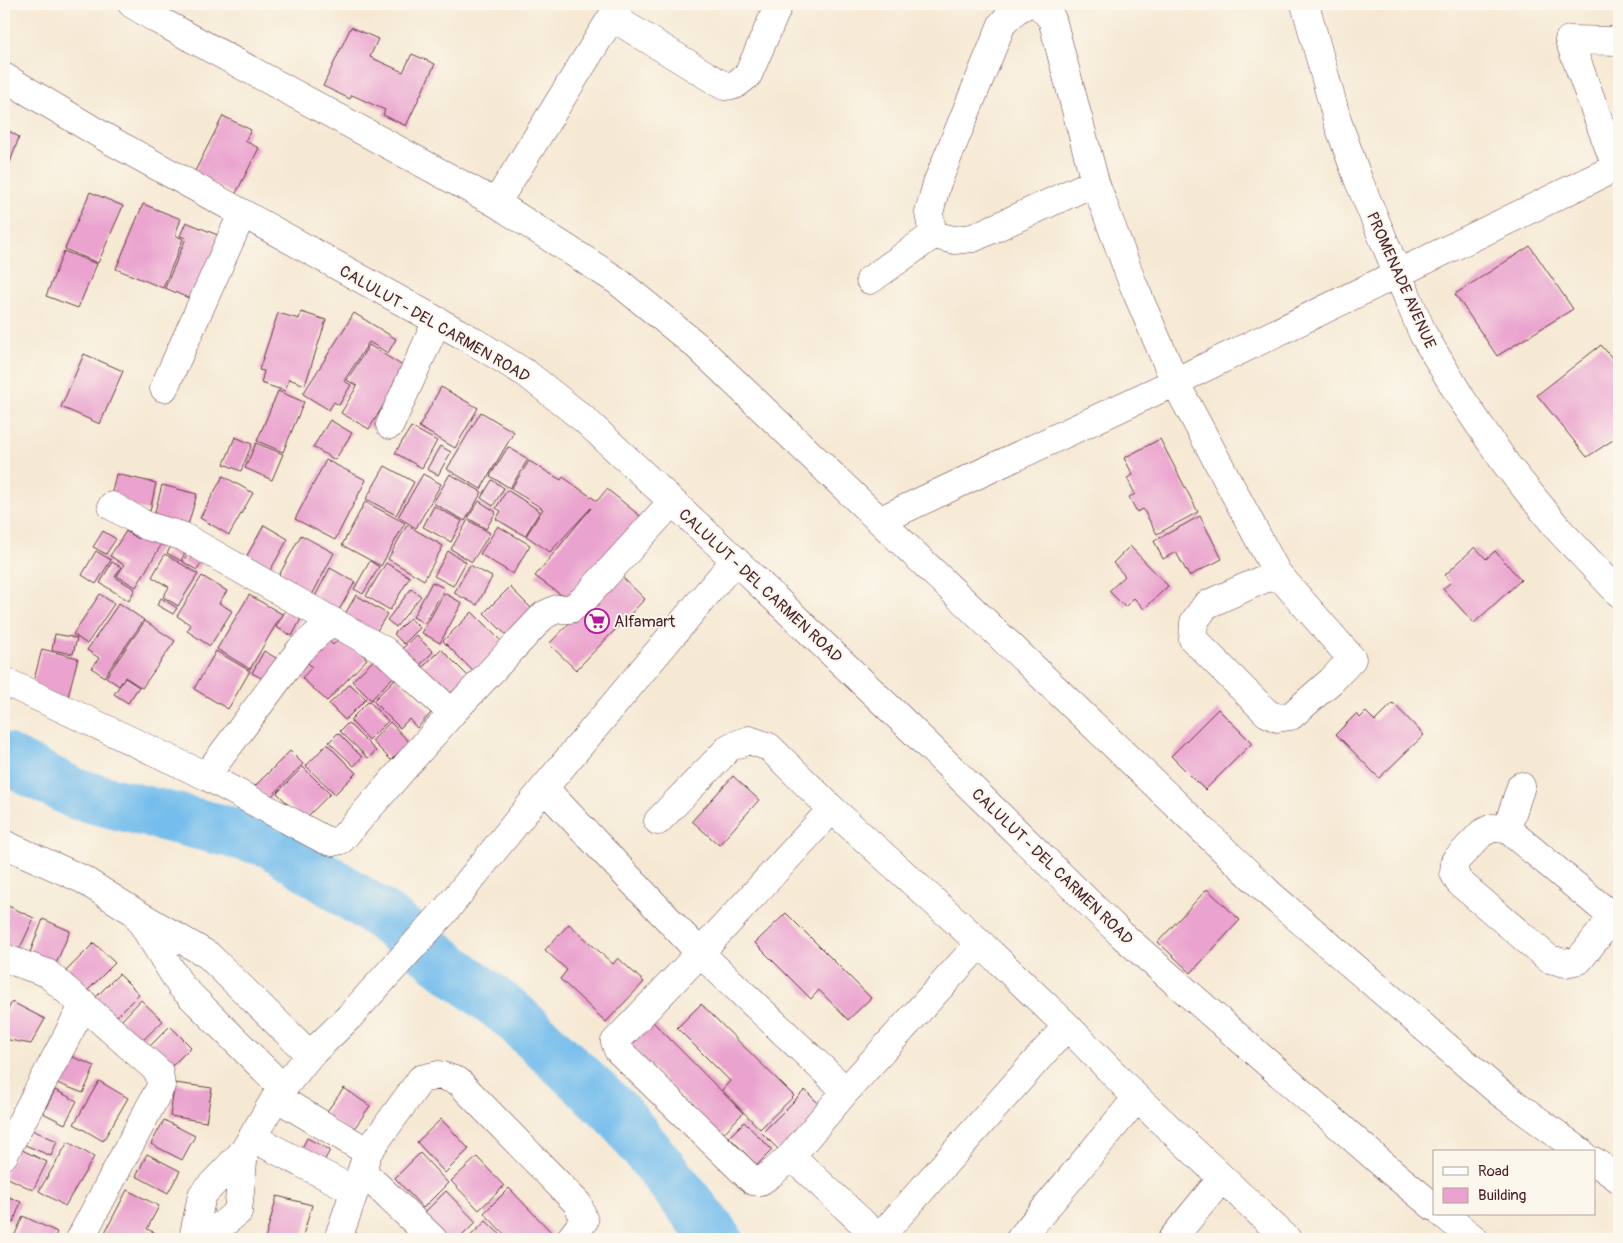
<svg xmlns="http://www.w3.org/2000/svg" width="1623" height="1243" viewBox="0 0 1623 1243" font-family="Pangolin,sans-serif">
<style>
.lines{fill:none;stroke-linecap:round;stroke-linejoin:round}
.river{stroke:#74bdec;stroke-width:51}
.building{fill:#eaa3ce}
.minor-casing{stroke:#643d44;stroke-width:29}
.major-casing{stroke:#643d44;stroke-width:29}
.minor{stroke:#fff;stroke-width:28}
.major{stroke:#fff;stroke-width:28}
.labels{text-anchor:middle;stroke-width:4;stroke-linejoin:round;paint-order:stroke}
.street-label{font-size:16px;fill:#4a1f2b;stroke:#fbf7ec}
.poi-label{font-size:16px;fill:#4a1f2b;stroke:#fbf7ec;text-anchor:start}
</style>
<rect width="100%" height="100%" fill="#fbf7ec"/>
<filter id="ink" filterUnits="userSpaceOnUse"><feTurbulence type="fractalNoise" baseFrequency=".02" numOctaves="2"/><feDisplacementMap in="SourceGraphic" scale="10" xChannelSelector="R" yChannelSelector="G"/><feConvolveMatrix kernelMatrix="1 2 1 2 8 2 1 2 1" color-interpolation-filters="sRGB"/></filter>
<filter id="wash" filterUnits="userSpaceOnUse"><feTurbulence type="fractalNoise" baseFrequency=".0096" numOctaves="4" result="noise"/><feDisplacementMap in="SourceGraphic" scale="20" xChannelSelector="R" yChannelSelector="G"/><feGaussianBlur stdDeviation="1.12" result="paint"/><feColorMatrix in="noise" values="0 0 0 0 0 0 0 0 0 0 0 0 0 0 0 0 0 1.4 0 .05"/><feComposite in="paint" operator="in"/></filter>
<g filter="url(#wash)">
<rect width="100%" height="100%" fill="#f6e9d4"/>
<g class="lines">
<path class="river" d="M 4,758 L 76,794 L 270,842 L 380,914 L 511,1014 L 619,1115 L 717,1239"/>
</g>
<g id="blocks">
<path class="building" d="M 351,27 L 378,39 L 370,57 L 403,72 L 412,54 L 435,64 L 406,126 L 383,115 L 385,110 L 352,95 L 350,99 L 323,86 Z
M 223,116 L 251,130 L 245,141 L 259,148 L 235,195 L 194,173 Z
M 4,128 L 19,137 L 4,180 Z
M 90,192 L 123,206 L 98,263 L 65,249 Z
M 143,204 L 181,219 L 175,235 L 183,239 L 163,288 L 116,269 Z
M 186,222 L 225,238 L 193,300 L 165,288 L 186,238 L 180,236 Z
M 1530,246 L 1573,309 L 1497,356 L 1455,294 Z
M 64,251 L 97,264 L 78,308 L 46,296 Z
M 301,312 L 326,320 L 305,385 L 289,379 L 285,391 L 261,383 L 264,371 L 259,370 L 278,313 L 299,319 Z
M 354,313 L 396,339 L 388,353 L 369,342 L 344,381 L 351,385 L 339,405 L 334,402 L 329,410 L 303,394 Z
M 369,345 L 406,368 L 369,429 L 341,413 L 357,386 L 347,380 Z
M 1601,345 L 1619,366 L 1619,436 L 1587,457 L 1537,395 Z
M 84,354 L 123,371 L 100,424 L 61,407 Z
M 441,387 L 478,408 L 455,448 L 419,427 Z
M 278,391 L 304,402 L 283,452 L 257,441 Z
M 481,412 L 514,432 L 481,489 L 447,469 Z
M 330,420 L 352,433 L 335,460 L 313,447 Z
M 411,427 L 437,441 L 422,468 L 395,453 Z
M 235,437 L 252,444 L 241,471 L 224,464 Z
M 1160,439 L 1198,512 L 1157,534 L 1143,509 L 1137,512 L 1129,497 L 1135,494 L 1127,478 L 1133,475 L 1124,458 Z
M 256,443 L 283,454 L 272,480 L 245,468 Z
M 440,446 L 451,452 L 438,475 L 427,469 Z
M 508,447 L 528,459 L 510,488 L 490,476 Z
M 326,460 L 366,480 L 335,540 L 295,519 Z
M 529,461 L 561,480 L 563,477 L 597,501 L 607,489 L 645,520 L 568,600 L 535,576 L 591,508 L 550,552 L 526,536 L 543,509 L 511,489 Z
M 385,466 L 414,482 L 396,515 L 366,499 Z
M 116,474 L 156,483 L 150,511 L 110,502 Z
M 423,474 L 441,484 L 416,528 L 398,517 Z
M 450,474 L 482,492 L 465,521 L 433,503 Z
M 223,476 L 253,493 L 229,535 L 200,518 Z
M 492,480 L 504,488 L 493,506 L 481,498 Z
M 162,485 L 197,494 L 186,532 L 152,523 Z
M 507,490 L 540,511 L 525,536 L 496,519 L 501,511 L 496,508 Z
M 479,501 L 496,512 L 486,529 L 468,518 Z
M 365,502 L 405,523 L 381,566 L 342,545 Z
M 434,506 L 462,521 L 451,542 L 423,527 Z
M 1200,516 L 1222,559 L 1189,576 L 1176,552 L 1163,559 L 1154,541 Z
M 468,520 L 490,533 L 472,562 L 451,549 Z
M 264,525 L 288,539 L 268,574 L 244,561 Z
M 407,525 L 443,546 L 424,580 L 388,559 Z
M 498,526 L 530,545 L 513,574 L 480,554 Z
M 103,531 L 116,539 L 106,554 L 93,547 Z
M 126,531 L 139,539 L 145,531 L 163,542 L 136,587 L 117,576 L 124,565 L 110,556 Z
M 301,535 L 334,553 L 311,597 L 277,579 Z
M 175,540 L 188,547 L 181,561 L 167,553 Z
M 1130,546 L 1168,586 L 1144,609 L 1134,598 L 1125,607 L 1109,591 L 1125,576 L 1113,563 Z
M 1475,547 L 1486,559 L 1495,551 L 1521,580 L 1474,623 L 1443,589 L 1451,582 L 1445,575 Z
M 190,549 L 205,558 L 197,570 L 183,562 Z
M 96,551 L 111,560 L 96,584 L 82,575 Z
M 448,551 L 466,562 L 453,586 L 434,576 Z
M 165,554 L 198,574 L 178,606 L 163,597 L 169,587 L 152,577 Z
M 370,561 L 379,567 L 363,594 L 354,589 Z
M 112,562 L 121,567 L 115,577 L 135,589 L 129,601 L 100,583 Z
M 386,563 L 410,577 L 390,610 L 366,596 Z
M 470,565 L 492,577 L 477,605 L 454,593 Z
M 330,568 L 355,582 L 335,617 L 311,604 Z
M 618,573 L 645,599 L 576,670 L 549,644 Z
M 202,576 L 227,591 L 219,603 L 232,611 L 210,646 L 187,631 L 191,625 L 177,616 Z
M 432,582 L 444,588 L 425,624 L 413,617 Z
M 510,587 L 540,617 L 514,643 L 484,613 Z
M 411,589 L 421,596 L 396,627 L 387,620 Z
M 444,593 L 462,603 L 440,643 L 422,633 Z
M 100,594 L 114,604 L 87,644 L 73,634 Z
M 249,595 L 282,614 L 250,669 L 217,649 Z
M 356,595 L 387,614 L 372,639 L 341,621 Z
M 161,598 L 177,608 L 173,614 L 157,605 Z
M 291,601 L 306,609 L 292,636 L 276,627 Z
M 119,603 L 144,620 L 104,677 L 92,668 L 99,658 L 87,650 Z
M 472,612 L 509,649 L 480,678 L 443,641 Z
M 410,618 L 420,628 L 404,644 L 394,634 Z
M 145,621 L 175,641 L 142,688 L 125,677 L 119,686 L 106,677 Z
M 55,634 L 77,638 L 73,654 L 52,650 Z
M 416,635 L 433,652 L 415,670 L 398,653 Z
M 342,636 L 367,659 L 327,701 L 302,678 L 312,667 L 307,662 L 328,640 L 333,645 Z
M 42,649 L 78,658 L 67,700 L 31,691 Z
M 441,649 L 476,684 L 452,707 L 418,672 Z
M 216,651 L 250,671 L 228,709 L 194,689 Z
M 264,651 L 283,662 L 270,683 L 252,673 Z
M 376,658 L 394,676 L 371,700 L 352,681 Z
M 125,678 L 139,687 L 128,703 L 114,694 Z
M 396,678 L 431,713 L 417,728 L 409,719 L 400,728 L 373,701 Z
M 350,684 L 366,699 L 345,720 L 329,704 Z
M 369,701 L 388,721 L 369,740 L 350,720 Z
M 1393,703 L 1424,735 L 1379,778 L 1336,734 L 1356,714 L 1360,718 L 1366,712 L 1375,721 Z
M 1218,709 L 1252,743 L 1205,790 L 1171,756 Z
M 390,722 L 409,742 L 391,760 L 372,741 Z
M 348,723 L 376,751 L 368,758 L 340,731 Z
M 338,733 L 362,757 L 354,766 L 329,742 Z
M 327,744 L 356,773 L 335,794 L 306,766 Z
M 290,751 L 303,764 L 268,800 L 255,786 Z
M 303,767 L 330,794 L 304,820 L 277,793 Z
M 733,776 L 759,800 L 719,845 L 692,821 Z
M 1207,889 L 1240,920 L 1191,973 L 1158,942 Z
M 4,904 L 34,918 L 19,950 L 4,944 Z
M 786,913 L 871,998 L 848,1020 L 819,990 L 811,999 L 755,943 Z
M 43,919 L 70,931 L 55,966 L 29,955 Z
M 569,924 L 613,964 L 618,958 L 644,982 L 606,1022 L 560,979 L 567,970 L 545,950 Z
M 94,943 L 115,963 L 87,991 L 66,971 Z
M 119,974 L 139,994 L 115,1018 L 95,998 Z
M 141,1000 L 163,1021 L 141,1042 L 121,1021 Z
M 12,1002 L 45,1019 L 31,1044 L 4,1039 L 4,1017 Z
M 701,1004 L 794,1096 L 760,1129 L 722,1090 L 730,1081 L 677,1028 Z
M 651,1020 L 743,1113 L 721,1136 L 628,1043 Z
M 170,1026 L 191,1047 L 168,1070 L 147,1049 Z
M 68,1055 L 95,1066 L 83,1093 L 57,1083 Z
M 4,1072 L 11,1075 L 4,1091 Z
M 99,1081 L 128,1098 L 103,1141 L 74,1124 Z
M 175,1083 L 212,1088 L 206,1122 L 170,1116 Z
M 344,1088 L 370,1106 L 351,1133 L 325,1114 Z
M 55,1090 L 77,1101 L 65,1124 L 43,1113 Z
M 805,1090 L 825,1110 L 782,1153 L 762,1133 Z
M 441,1119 L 469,1149 L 445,1173 L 417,1142 Z
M 164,1120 L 195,1136 L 182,1160 L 151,1144 Z
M 744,1122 L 772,1150 L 757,1165 L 729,1137 Z
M 32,1130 L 57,1141 L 51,1156 L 25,1145 Z
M 307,1138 L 330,1150 L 321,1167 L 298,1156 Z
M 68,1142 L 94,1157 L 65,1206 L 39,1191 Z
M 18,1148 L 47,1162 L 33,1190 L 4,1176 Z
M 420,1153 L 448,1183 L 423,1208 L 395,1178 Z
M 147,1154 L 180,1171 L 168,1193 L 136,1176 Z
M 477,1157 L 504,1186 L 479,1210 L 451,1181 Z
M 509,1188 L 552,1233 L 545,1239 L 509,1239 L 484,1213 Z
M 127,1190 L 159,1206 L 147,1229 L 160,1235 L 157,1239 L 102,1238 Z
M 446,1191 L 476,1222 L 459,1239 L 446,1239 L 422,1215 Z
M 4,1195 L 21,1202 L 13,1223 L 4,1219 Z
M 277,1196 L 312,1205 L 302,1239 L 265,1239 Z
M 23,1216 L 57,1232 L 54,1239 L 13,1239 Z
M 486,1221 L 505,1239 L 467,1239 Z"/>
</g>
</g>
<g filter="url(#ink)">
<use href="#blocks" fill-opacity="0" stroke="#643d44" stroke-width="1"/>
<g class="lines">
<defs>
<path id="minor" d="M 132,4 L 158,20 L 496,203 L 616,280 L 697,346 L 1271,895 L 1499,1092 L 1581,1152
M 1035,4 L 1039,5 L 1052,19 L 1095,182 L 1133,284 L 1175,382 L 1277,573 L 1352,659 L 1331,681 L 1291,716 L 1277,718 L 1267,713 L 1193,639 L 1194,622 L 1206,605 L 1277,573
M 1305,4 L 1338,123 L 1358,179 L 1423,334 L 1461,398 L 1506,464 L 1560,531 L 1619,593
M 612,17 L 724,86 L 735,85 L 748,75 L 779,4
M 1616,167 L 1569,40 L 1619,41
M 496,203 L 620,4
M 933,235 L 929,213 L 937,183 L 1002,24 L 1015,11 L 1027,4
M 870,280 L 933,235 L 954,240 L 973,238 L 1095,182
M 164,388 L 242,214
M 390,425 L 437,321
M 112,506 L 147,526 L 182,536 L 385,651 L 452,713
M 881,520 L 1175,382 L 1619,166
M 4,681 L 206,776 L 323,839 L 332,842 L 341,840 L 452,713 L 544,615 L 557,609 L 571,609 L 584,599 L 672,502
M 206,776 L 300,650 L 331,621
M 544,788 L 700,953 L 846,1091
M 832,809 L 700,953 L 615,1042 L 618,1050 L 753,1181 L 761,1181 L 772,1173 L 791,1156 L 846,1091 L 980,943
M 658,821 L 730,747 L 749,740 L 769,747 L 832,809 L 980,943 L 1067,1026 L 1137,1098 L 1287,1239
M 1507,829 L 1521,786
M 4,844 L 82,879 L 136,913 L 208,955 L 310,1055
M 138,917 L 181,986 L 283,1088
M 1612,918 L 1579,960 L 1565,963 L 1549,959 L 1459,882 L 1454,873 L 1455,861 L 1482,833 L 1492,828 L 1507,829 L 1619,922
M 4,958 L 47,973 L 159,1072 L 161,1086 L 80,1239
M 276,1097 L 368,1152
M 253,1138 L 355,1191
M 4,1155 L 84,1004
M 791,1156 L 880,1239
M 1594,1161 L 1619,1179
M 362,1171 L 433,1239
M 879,1238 L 1067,1026
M 193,1239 L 202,1195 L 244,1151 L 276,1097 L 310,1055 L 349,1017 L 446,910 L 544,788 L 735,560
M 204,1239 L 238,1212 L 244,1151
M 338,1239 L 368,1152 L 421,1079 L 439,1075 L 458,1081 L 578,1204 L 584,1221 L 570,1239
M 1020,1239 L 1137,1098
M 1172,1239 L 1222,1178"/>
<path id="major" d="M 4,77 L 108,139 L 470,339 L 527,374 L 585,420 L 735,560 L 906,724 L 1122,935 L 1394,1174 L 1434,1207
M 1443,1214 L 1474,1239"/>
</defs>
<use href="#minor" class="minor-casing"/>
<use href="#major" class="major-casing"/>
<use href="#minor" class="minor"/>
<use href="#major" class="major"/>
</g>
</g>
<defs>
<symbol id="supermarket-ring" viewBox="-11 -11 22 22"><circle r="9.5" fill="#fbf7ec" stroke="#b5179e" stroke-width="1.5"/><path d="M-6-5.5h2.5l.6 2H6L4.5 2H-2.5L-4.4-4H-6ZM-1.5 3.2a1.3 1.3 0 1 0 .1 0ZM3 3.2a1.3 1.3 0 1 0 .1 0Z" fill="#b5179e"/></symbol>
</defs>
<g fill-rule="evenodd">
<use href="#supermarket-ring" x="583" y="607" width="28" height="28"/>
</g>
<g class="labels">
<g class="street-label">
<text transform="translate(1402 280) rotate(66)" y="6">PROMENADE AVENUE</text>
<text transform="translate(435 323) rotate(30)" y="6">CALULUT - DEL CARMEN ROAD</text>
<text transform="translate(761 585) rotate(43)" y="6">CALULUT - DEL CARMEN ROAD</text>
<text transform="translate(1053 866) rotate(44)" y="6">CALULUT - DEL CARMEN ROAD</text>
</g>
<g class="poi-label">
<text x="614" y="627">Alfamart</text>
</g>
</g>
<rect width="1623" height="1243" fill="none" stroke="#fbf7ec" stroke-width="20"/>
<rect x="1433" y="1150" width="162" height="65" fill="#fbf7ec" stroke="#b4a19f"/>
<rect x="1443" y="1167" width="25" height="8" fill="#ffffff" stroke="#b4a19f"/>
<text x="1478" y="1176" font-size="15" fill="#4a1f2b">Road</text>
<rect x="1443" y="1188" width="25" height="15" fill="#eaa3ce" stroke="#b4a19f"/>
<text x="1478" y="1200" font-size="15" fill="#4a1f2b">Building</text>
</svg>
